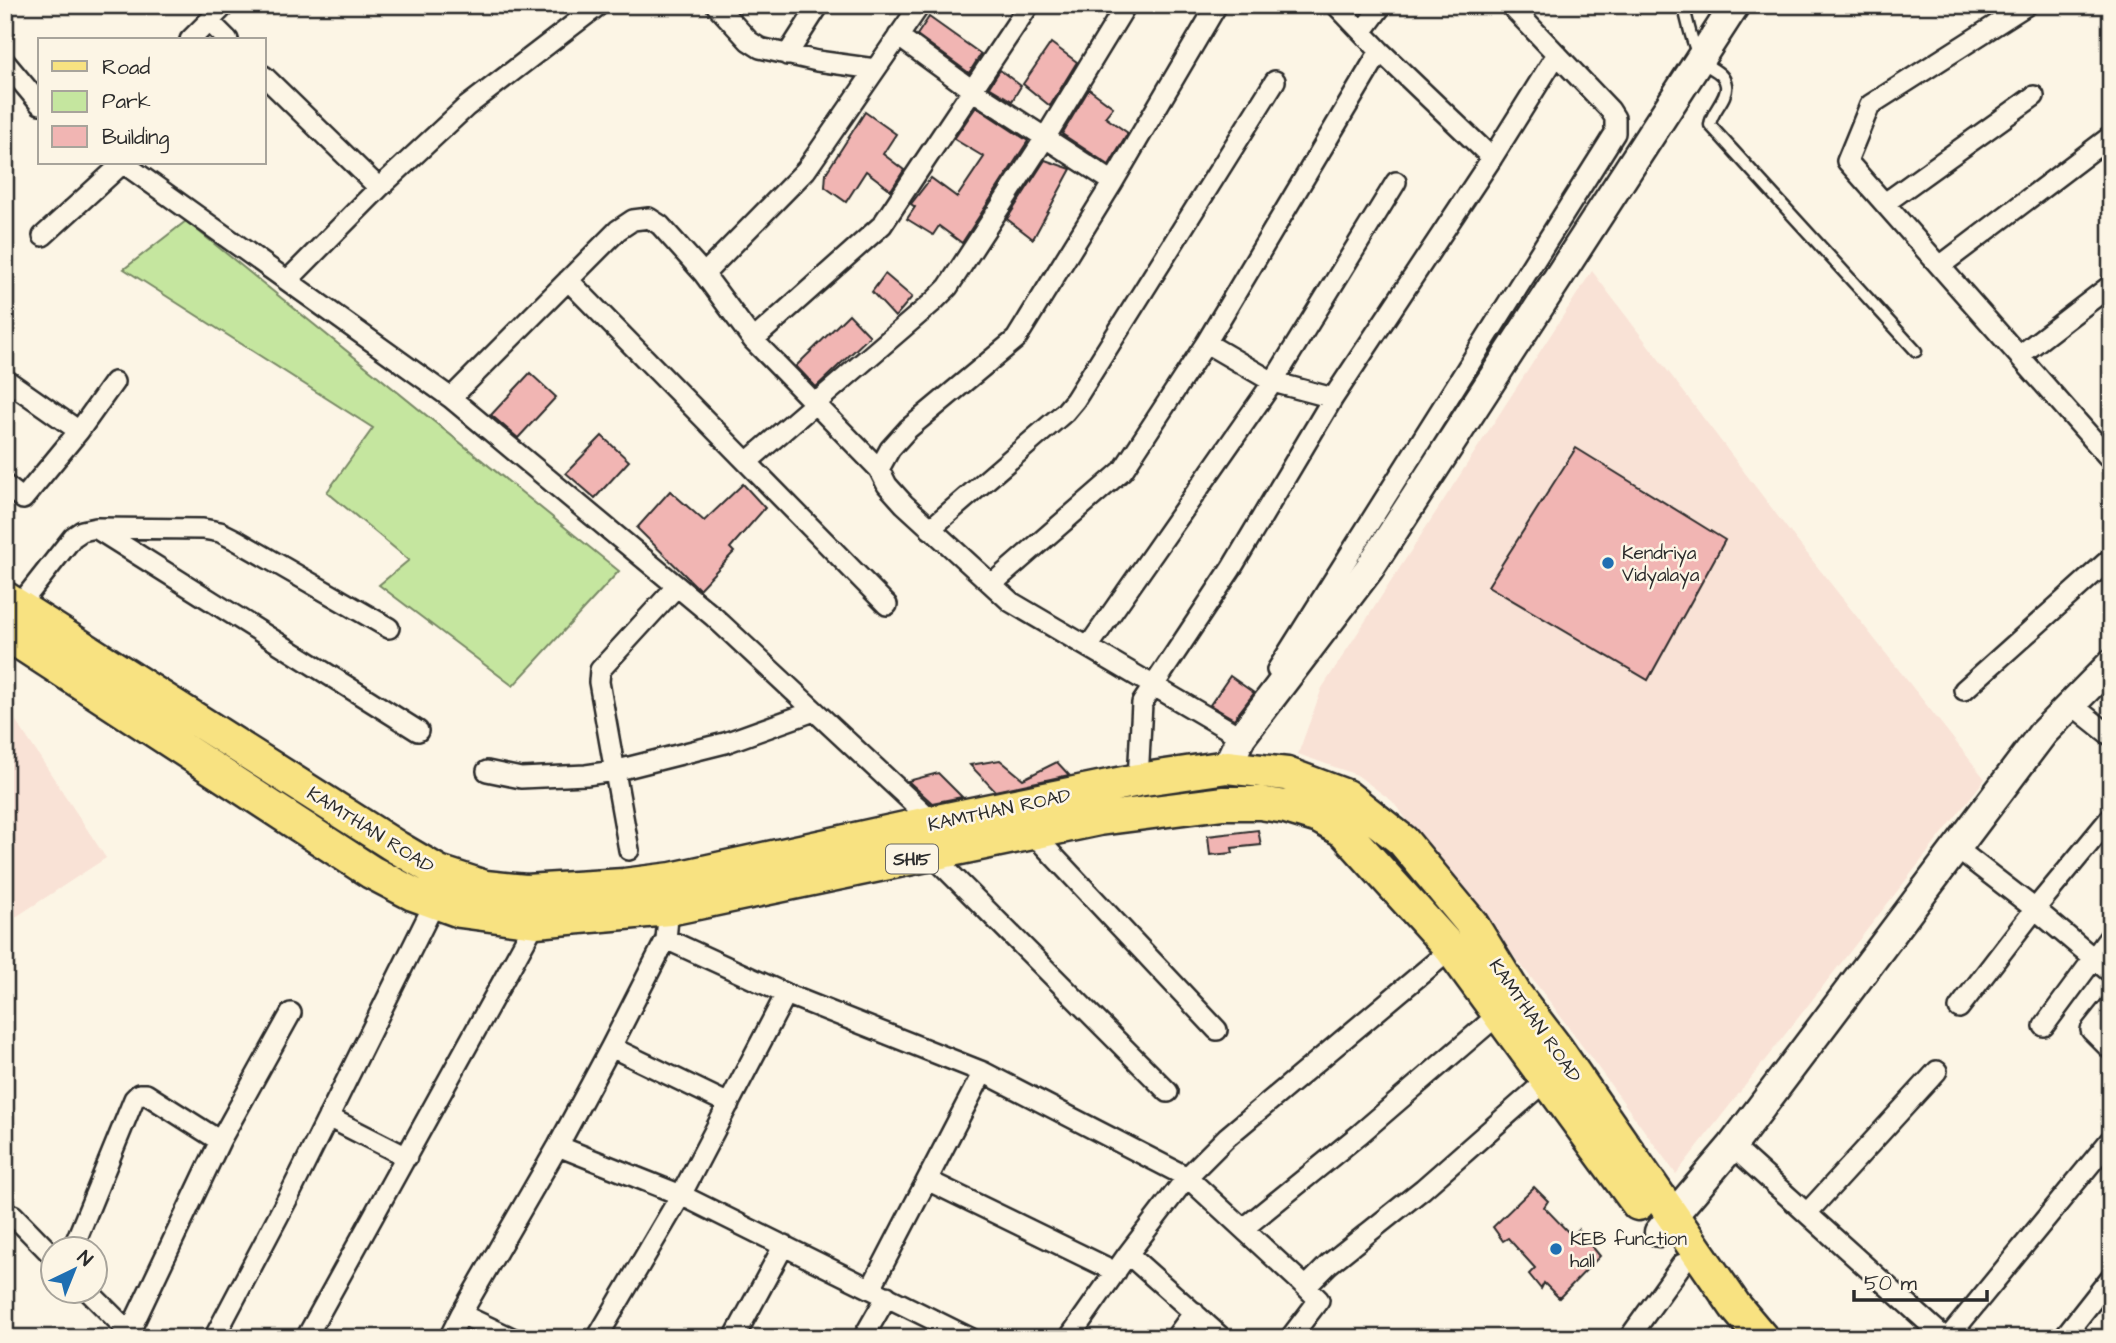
<svg xmlns="http://www.w3.org/2000/svg" width="2116" height="1343" viewBox="0 0 2116 1343" font-family="'Architects Daughter',sans-serif">
<style>
.built{fill:#f9e2d6}
.green{fill:#c5e69f;stroke:#788865;stroke-width:2}
.building{fill:#f1b5b3;stroke:#2b2b2b;stroke-width:2}
.lines{fill:none;stroke-linecap:round;stroke-linejoin:round}
.lane-casing{stroke:#2b2b2b;stroke-width:15}
.street-casing{stroke:#2b2b2b;stroke-width:24}
.secondary-casing{stroke:#2b2b2b;stroke-width:33}
.primary-casing{stroke:#2b2b2b;stroke-width:37}
.lane{stroke:#fcf5e5;stroke-width:10}
.street{stroke:#fcf5e5;stroke-width:19}
.secondary{stroke:#fcf5e5;stroke-width:28}
.primary{stroke:#f8e281;stroke-width:32}
.poi-dot{fill:#1f6fb2;stroke:#fcf5e5;stroke-width:2.5}
.labels{text-anchor:middle;stroke-width:5;stroke-linejoin:round;paint-order:stroke}
.shield{fill:#fcf5e5;stroke:#6a6863;stroke-width:2}
.shield-label{font-size:18px;font-weight:bold;fill:#2b2b2b}
.poi-label{font-size:19px;fill:#2b2b2b;stroke:#fcf5e5;text-anchor:start}
.street-label{font-size:19px;fill:#2b2b2b;stroke:#fcf5e5}
</style>
<rect width="100%" height="100%" fill="#fcf5e5"/>
<filter id="ink" filterUnits="userSpaceOnUse"><feTurbulence type="fractalNoise" baseFrequency=".0143" numOctaves="2"/><feDisplacementMap in="SourceGraphic" scale="14" xChannelSelector="R" yChannelSelector="G"/><feConvolveMatrix kernelMatrix="1 2 1 2 8 2 1 2 1" color-interpolation-filters="sRGB"/></filter>
<g filter="url(#ink)">
<path class="built" d="M 1592,271 L 1786,527 L 1985,779 L 1676,1174 L 1547,998 L 1392,801 L 1357,775 L 1298,754 L 1322,688 Z
M 5,704 L 106,858 L 5,924 Z"/>
<path class="green" d="M 186,221 L 619,571 L 513,686 L 379,585 L 409,560 L 327,492 L 373,428 L 124,269 Z"/>
<path class="building" d="M 929,17 L 981,54 L 969,73 L 917,35 Z
M 1051,43 L 1077,62 L 1050,106 L 1023,84 Z
M 1000,70 L 1021,86 L 1012,101 L 989,87 Z
M 1089,89 L 1113,107 L 1105,117 L 1128,133 L 1109,165 L 1062,134 Z
M 976,107 L 1028,141 L 962,243 L 939,226 L 933,235 L 907,219 L 915,207 L 911,204 L 931,178 L 957,197 L 984,157 L 954,139 Z
M 865,112 L 896,134 L 883,154 L 904,170 L 891,190 L 866,171 L 846,202 L 825,187 L 826,173 Z
M 1045,160 L 1071,169 L 1033,239 L 1007,219 Z
M 885,274 L 912,297 L 895,317 L 872,292 Z
M 849,314 L 870,336 L 816,387 L 796,366 Z
M 530,373 L 556,397 L 518,438 L 491,415 Z
M 602,436 L 629,461 L 595,498 L 566,473 Z
M 1576,448 L 1725,540 L 1648,680 L 1488,586 Z
M 743,484 L 765,508 L 730,548 L 734,552 L 699,589 L 637,528 L 670,491 L 704,521 Z
M 1230,676 L 1254,693 L 1234,719 L 1210,705 Z
M 1000,760 L 1023,779 L 1057,762 L 1069,775 L 995,791 L 970,765 Z
M 938,773 L 962,797 L 932,803 L 908,781 Z
M 1258,830 L 1261,845 L 1232,848 L 1233,853 L 1210,855 L 1208,836 Z
M 1534,1187 L 1548,1201 L 1544,1207 L 1572,1236 L 1578,1229 L 1600,1256 L 1559,1298 L 1544,1283 L 1541,1289 L 1529,1274 L 1535,1268 L 1508,1238 L 1503,1241 L 1493,1227 Z"/>
<g class="lines">
<defs>
<path id="lane" d="M 1683,5 C 1688,21 1691,43 1700,58 C 1706,69 1724,70 1726,85 C 1728,99 1711,111 1710,125 L 1916,351"/>
<path id="street" d="M 716,5 L 749,41 L 760,48 L 817,61 L 875,69
M 1336,5 L 1380,51 L 1492,158
M 2027,5 L 1870,105 L 1847,161 L 2111,460
M 209,21 L 228,40
M 1362,32 L 1382,5
M 898,36 L 972,90 L 1113,182
M 190,40 L 225,5
M 787,55 L 819,5
M 5,62 L 40,104
M 264,76 L 379,188
M 123,163 L 451,398 L 714,617 L 938,826
M 1885,203 L 2034,96
M 43,236 L 123,163
M 1940,266 L 2111,136
M 704,274 L 806,170 L 920,5
M 288,280 L 379,188 L 466,107 L 599,5
M 568,280 L 887,605
M 753,340 L 882,225 L 1029,5
M 2019,356 L 2111,285
M 5,379 L 79,431
M 451,398 L 618,230 L 633,220 L 649,218 L 660,225 L 704,274 L 753,340 L 879,469 L 887,485 L 904,504 L 1011,602 L 1241,737
M 1333,398 L 1273,382 L 1206,343 L 1380,51
M 747,462 L 933,302 L 948,287 L 1045,138 L 1126,5
M 879,469 L 890,449 L 908,429 L 1016,339 L 1113,182 L 1217,5
M 5,485 L 23,499 L 79,431 L 114,382
M 97,529 L 418,731
M 930,529 L 1065,412 L 1075,400 L 1275,81
M 992,584 L 1123,470 L 1206,343
M 18,607 L 73,537 L 82,531 L 96,528 L 203,529 L 220,532 L 236,540 L 389,628
M 1088,647 L 1273,382 L 1396,182
M 1277,670 L 1615,133 L 1615,118 L 1610,110 L 1510,5
M 1964,690 L 2111,558
M 2071,704 L 2111,736
M 487,771 L 521,778 L 586,775 L 614,771 L 725,743 L 814,711
M 1138,780 L 1142,703 L 1231,569 L 1333,398 L 1492,158 L 1557,54
M 1032,833 L 1217,1030
M 1956,848 L 2035,909 L 2111,973
M 629,850 L 599,682 L 600,670 L 677,586
M 932,855 L 1168,1092
M 666,939 L 786,994 L 983,1072 L 1187,1177 L 1306,1287 L 1329,1264 L 1423,1189 L 1547,1080
M 2111,1005 L 2091,1030 L 2111,1050
M 1959,1008 L 2035,909 L 2111,817
M 2044,1026 L 2111,935
M 611,1047 L 729,1104
M 328,1117 L 407,1157
M 558,1146 L 681,1195 L 970,1338
M 1732,1146 L 1945,1338
M 927,1180 L 1116,1272
M 1807,1213 L 1937,1071
M 13,1215 L 52,1255
M 1244,1228 L 1361,1133 L 1499,1014
M 73,1248 L 134,1099 L 139,1094 L 146,1094 L 220,1141
M 1128,1254 L 1222,1338
M 871,1288 L 983,1072
M 87,1290 L 135,1338
M 129,1333 L 220,1141 L 291,1013
M 214,1338 L 291,1192 L 435,902
M 306,1338 L 536,921 L 537,912
M 449,1338 L 461,1314
M 512,1338 L 461,1314 L 558,1146 L 611,1047 L 666,939 L 670,898
M 597,1338 L 681,1195 L 786,994
M 734,1338 L 784,1245
M 863,1338 L 887,1296
M 1069,1338 L 1128,1254 L 1187,1177 L 1227,1137 L 1451,949
M 1175,1338 L 1194,1312
M 1290,1338 L 1319,1300 L 1306,1287
M 1629,1338 L 1682,1264
M 1948,1338 L 2111,1139
M 2063,1338 L 2111,1277"/>
<path id="secondary" d="M 1227,767 L 1241,737 L 1369,569 L 1735,5
M 1659,1232 L 1732,1146 L 2043,733 L 2111,664"/>
<path id="primary" d="M 5,598 L 398,848 L 439,872 L 485,887 L 526,891 L 624,885 L 672,879 L 933,822 L 1138,780 L 1227,767 L 1287,774 L 1346,796 L 1403,841 L 1471,923 L 1515,994 L 1557,1049 L 1735,1306 L 1762,1338
M 5,633 L 371,872 L 413,894 L 460,911 L 536,921 L 669,909 L 1099,819 L 1223,803 L 1260,803 L 1286,807 L 1319,817 L 1344,831 L 1451,949 L 1638,1204"/>
</defs>
<use href="#lane" class="lane-casing"/>
<use href="#street" class="street-casing"/>
<use href="#secondary" class="secondary-casing"/>
<use href="#primary" class="primary-casing"/>
<use href="#lane" class="lane"/>
<use href="#street" class="street"/>
<use href="#secondary" class="secondary"/>
<use href="#primary" class="primary"/>
</g>
</g>
<g class="poi-dot">
<circle cx="1608" cy="563" r="7"/>
<circle cx="1556" cy="1249" r="7"/>
</g>
<g class="labels">
<rect class="shield" x="886" y="844.5" width="52" height="29" rx="5"/>
<g class="shield-label">
<text x="912" y="865">SH15</text>
</g>
<g class="poi-label">
<text x="1622" y="559">Kendriya<tspan x="1622" dy="22">Vidyalaya</tspan></text>
<text x="1570" y="1245">KEB function<tspan x="1570" dy="22">hall</tspan></text>
</g>
<g class="street-label">
<text transform="translate(999 809) rotate(-12)" y="7">KAMTHAN ROAD</text>
<text transform="translate(371 829) rotate(32)" y="7">KAMTHAN ROAD</text>
<text transform="translate(1536 1020) rotate(55)" y="7">KAMTHAN ROAD</text>
</g>
</g>
<rect width="2116" height="1343" fill="none" stroke="#fcf5e5" stroke-width="28"/>
<rect x="14" y="14" width="2088" height="1315" fill="none" stroke="#2b2b2b" stroke-width="2.5" filter="url(#ink)"/>
<rect x="38" y="38" width="228" height="126" fill="#fcf5e5" stroke="#a8a49b" stroke-width="2"/>
<rect x="52" y="61" width="35" height="10" fill="#f8e281" stroke="#a8a49b" stroke-width="2"/>
<text x="102" y="74" font-size="21" fill="#2b2b2b">Road</text>
<rect x="52" y="91" width="35" height="21" fill="#c5e69f" stroke="#a8a49b" stroke-width="2"/>
<text x="102" y="108" font-size="21" fill="#2b2b2b">Park</text>
<rect x="52" y="126" width="35" height="21" fill="#f1b5b3" stroke="#a8a49b" stroke-width="2"/>
<text x="102" y="144" font-size="21" fill="#2b2b2b">Building</text>
<g transform="translate(74 1270) rotate(43)"><circle r="33" fill="#fcf5e5" stroke="#a8a49b" stroke-width="2"/>
<path d="M0-5L12 26L0 18L-12 26Z" fill="#1f6fb2"/>
<text y="-10" font-size="19" font-weight="bold" text-anchor="middle" fill="#2b2b2b">N</text>
</g>
<path d="M1854 1290v10h133v-10" fill="none" stroke="#2b2b2b" stroke-width="3.5"/>
<text x="1864" y="1290" font-size="21" fill="#2b2b2b" stroke="#fcf5e5" stroke-width="5" paint-order="stroke">50 m</text>
</svg>
